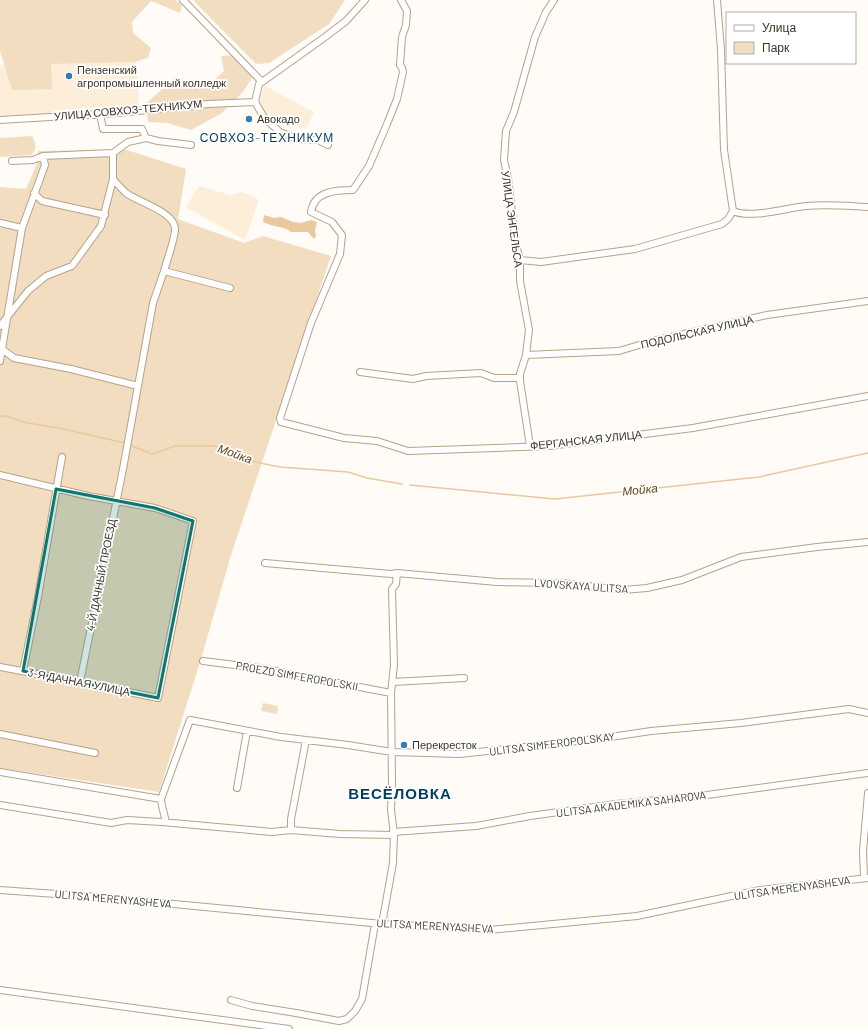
<svg xmlns="http://www.w3.org/2000/svg" width="868" height="1029" viewBox="0 0 868 1029" font-family="Barlow,sans-serif">
<style>
.built{fill:#fdeeda}
.green{fill:#f2ddc0}
.water{fill:#e9c99d}
.lines{fill:none;stroke-linecap:round;stroke-linejoin:round}
.stream{stroke:#e9c99d;stroke-width:1.5}
.minor-casing{stroke:#b5a289;stroke-width:8}
.minor{stroke:#fff;stroke-width:6}
.marked{fill:#0f766e;fill-opacity:0.2;stroke:#0f766e;stroke-width:3;stroke-linejoin:round}
.poi-dot{fill:#347db1;stroke:#fff;stroke-width:1.5}
.labels{text-anchor:middle;stroke-width:3.5;stroke-linejoin:round;paint-order:stroke}
.poi-label{font-size:11px;fill:#3b3429;stroke:#fff;text-anchor:start}
.street-label{font-size:11px;fill:#3b3429;stroke:#fff}
.neighbourhood-label{font-size:12px;letter-spacing:1px;fill:#033c5e;stroke:#fff}
.water-label{font-size:12px;font-style:italic;fill:#62420d;stroke:#fff}
.district-label{font-size:15px;font-weight:bold;letter-spacing:1px;fill:#033c5e;stroke:#fff}
</style>
<rect width="100%" height="100%" fill="#fffbf6"/>
<path class="built" d="M 136,56 L 139,105 L 56,110 L 55,114 L 0,116 L 0,65 Z
M 265,86 L 314,112 L 306,129 L 266,114 L 258,102 Z
M 199,186 L 230,195 L 243,192 L 259,200 L 245,240 L 186,207 Z"/>
<path class="green" d="M 0,0 L 176,0 L 182,5 L 180,13 L 151,1 L 132,22 L 133,33 L 151,48 L 148,58 L 134,62 L 51,64 L 52,89 L 12,90 L 0,51 Z
M 193,0 L 345,0 L 329,24 L 269,63 L 256,64 Z
M 232,55 L 252,78 L 243,92 L 222,113 L 191,130 L 167,123 L 148,122 L 146,104 L 163,88 L 212,82 L 224,71 L 221,56 Z
M 32,136 C 36,144 37,147 32,155 L 0,157 L 0,138 Z
M 127,150 L 186,169 L 178,219 L 244,243 L 263,236 L 331,256 L 231,555 L 201,659 L 159,792 L 0,768 L 0,187 L 26,189 L 38,161 L 38,151 Z
M 263,703 L 278,706 L 277,714 L 261,711 Z"/>
<path class="water" d="M 264,215 L 274,218 L 281,217 L 293,222 L 301,223 L 311,220 L 317,222 L 315,230 L 316,236 L 314,239 L 308,232 L 291,232 C 284,226 272,227 263,222 Z"/>
<g class="lines">
<path class="stream" d="M 0,416 L 6,416 L 27,423 L 59,428 L 125,443
M 130,445 L 152,454 L 175,446 L 215,446 L 246,460 L 280,467 L 348,472 L 367,478 L 402,484
M 410,485 L 555,499 L 759,477 L 868,453"/>
<defs>
<path id="minor" d="M 183,0 L 262,82 L 259,84 L 255,102 L 265,119 L 280,132 L 298,139 L 318,140 L 328,145
M 401,0 L 407,11 L 406,25 L 402,37 L 400,65 L 402,68 L 403,72 L 397,99 L 387,124 L 369,166 L 353,190 C 336,190 314,191 311,212 L 332,222 L 342,235 L 340,254 L 311,323 L 280,418 L 281,422 L 344,438 L 377,441 L 408,451 L 549,446 L 693,428 L 868,396
M 262,82 L 325,37 L 346,21 L 365,0
M 100,114 L 103,129 L 142,129 L 146,138 L 158,141 L 191,145
M 0,120 L 117,113 L 208,104 L 255,102
M 12,161 L 33,160 L 43,156 L 113,153 L 128,142 L 146,138
M 113,179 C 117,184 122,189 126,193 C 138,202 175,212 175,229 C 175,239 167,260 164,271 L 230,288
M 34,193 L 42,201 L 105,215
M 733,211 C 751,219 786,208 806,206 C 826,204 848,206 868,207
M 0,223 L 22,228
M 520,260 L 541,262 L 635,249 L 722,224 L 728,219 L 733,211 L 724,150 L 721,50 L 717,0
M 0,326 L 28,291 L 46,276 L 72,266 L 101,226 L 113,179 L 113,153
M 2,349 L 14,358 L 71,369 L 138,386 L 153,303 L 164,271
M 526,355 L 619,351 L 649,342 L 767,315 L 868,301
M 0,361 L 22,228 L 45,165 L 43,156
M 360,372 L 413,379 L 426,376 L 481,373 L 494,378 L 520,378
M 530,446 L 520,381 L 520,374 L 526,355 L 529,330 L 520,281 L 520,260 L 516,245 L 508,179 L 504,160 L 506,131 L 514,112 L 535,37 L 546,12 L 554,0
M 0,475 L 88,496 L 155,508 L 193,521 L 158,698 L 80,682 L 0,667
M 265,563 L 391,574 L 397,573 L 497,582 L 562,583 L 623,590 L 647,588 L 682,580 L 741,557 L 817,547 L 868,542
M 203,661 L 259,668 L 391,693
M 23,671 L 38,597 L 62,457
M 80,682 L 123,469 L 138,386
M 393,682 L 464,678
M 0,734 L 95,753
M 0,772 L 161,799
M 237,788 L 247,731
M 0,805 L 111,823 L 127,820 L 162,822 L 272,832 L 291,830 L 340,834 L 394,835
M 166,822 L 162,806 L 161,799 L 190,720 L 281,737 L 348,745 L 392,752 L 460,754 L 604,738 L 651,731 L 741,723 L 849,709 L 868,713
M 291,830 L 291,819 L 306,740
M 393,832 L 476,826 L 530,816 L 616,804 L 707,795 L 868,773
M 864,878 L 863,851 L 868,793
M 0,890 L 112,898 L 382,924 L 489,930 L 637,916 L 760,890 L 868,878
M 382,924 L 393,863 L 394,835 L 391,810 L 392,784 L 391,693 L 394,665 L 392,589 L 396,584 L 397,573
M 0,990 L 289,1029
M 231,1000 L 252,1006 L 296,1013 L 339,1021 L 347,1019 L 355,1011 L 362,999 L 375,924"/>
</defs>
<use href="#minor" class="minor-casing"/>
<use href="#minor" class="minor"/>
</g>
<path class="marked" d="M 56,489 L 155,508 L 193,521 L 158,698 L 23,671 Z"/>
<g class="poi-dot">
<circle cx="69" cy="76" r="4"/>
<circle cx="249" cy="119" r="4"/>
<circle cx="404" cy="745" r="4"/>
</g>
<g class="labels">
<g class="poi-label">
<text x="77" y="74">Пензенский<tspan x="77" dy="13">агропромышленный колледж</tspan></text>
<text x="257" y="123">Авокадо</text>
<text x="412" y="749">Перекресток</text>
</g>
<g class="street-label">
<text transform="translate(128 110) rotate(-5)" y="4">УЛИЦА СОВХОЗ-ТЕХНИКУМ</text>
<text transform="translate(512 219) rotate(82)" y="4">УЛИЦА ЭНГЕЛЬСА</text>
<text transform="translate(697 332) rotate(-13)" y="4">ПОДОЛЬСКАЯ УЛИЦА</text>
<text transform="translate(586 440) rotate(-6)" y="4">ФЕРГАНСКАЯ УЛИЦА</text>
<text transform="translate(101 575) rotate(-79)" y="4">4-Й ДАЧНЫЙ ПРОЕЗД</text>
<text transform="translate(581 586) rotate(4)" y="4">LVOVSKAYA ULITSA</text>
<text transform="translate(297 676) rotate(10)" y="4">PROEZD SIMFEROPOLSKII</text>
<text transform="translate(79 682) rotate(11)" y="4">3-Я ДАЧНАЯ УЛИЦА</text>
<text transform="translate(552 744) rotate(-7)" y="4">ULITSA SIMFEROPOLSKAY</text>
<text transform="translate(631 804) rotate(-7)" y="4">ULITSA AKADEMIKA SAHAROVA</text>
<text transform="translate(792 888) rotate(-8)" y="4">ULITSA MERENYASHEVA</text>
<text transform="translate(113 899) rotate(5)" y="4">ULITSA MERENYASHEVA</text>
<text transform="translate(435 926) rotate(3)" y="4">ULITSA MERENYASHEVA</text>
</g>
<g class="neighbourhood-label">
<text x="267" y="142">СОВХОЗ-ТЕХНИКУМ</text>
</g>
<g class="water-label">
<text transform="translate(235 454) rotate(20)" y="4">Мойка</text>
<text transform="translate(640 490) rotate(-6)" y="4">Мойка</text>
</g>
<g class="district-label">
<text x="400" y="799">ВЕСЁЛОВКА</text>
</g>
</g>
<rect x="726" y="12" width="130" height="52" fill="#ffffff" stroke="#b1aea9"/>
<rect x="734" y="25" width="20" height="6" fill="#ffffff" stroke="#b1aea9"/>
<text x="762" y="32" font-size="12" fill="#3b3429">Улица</text>
<rect x="734" y="42" width="20" height="12" fill="#f2ddc0" stroke="#b1aea9"/>
<text x="762" y="52" font-size="12" fill="#3b3429">Парк</text>
</svg>
